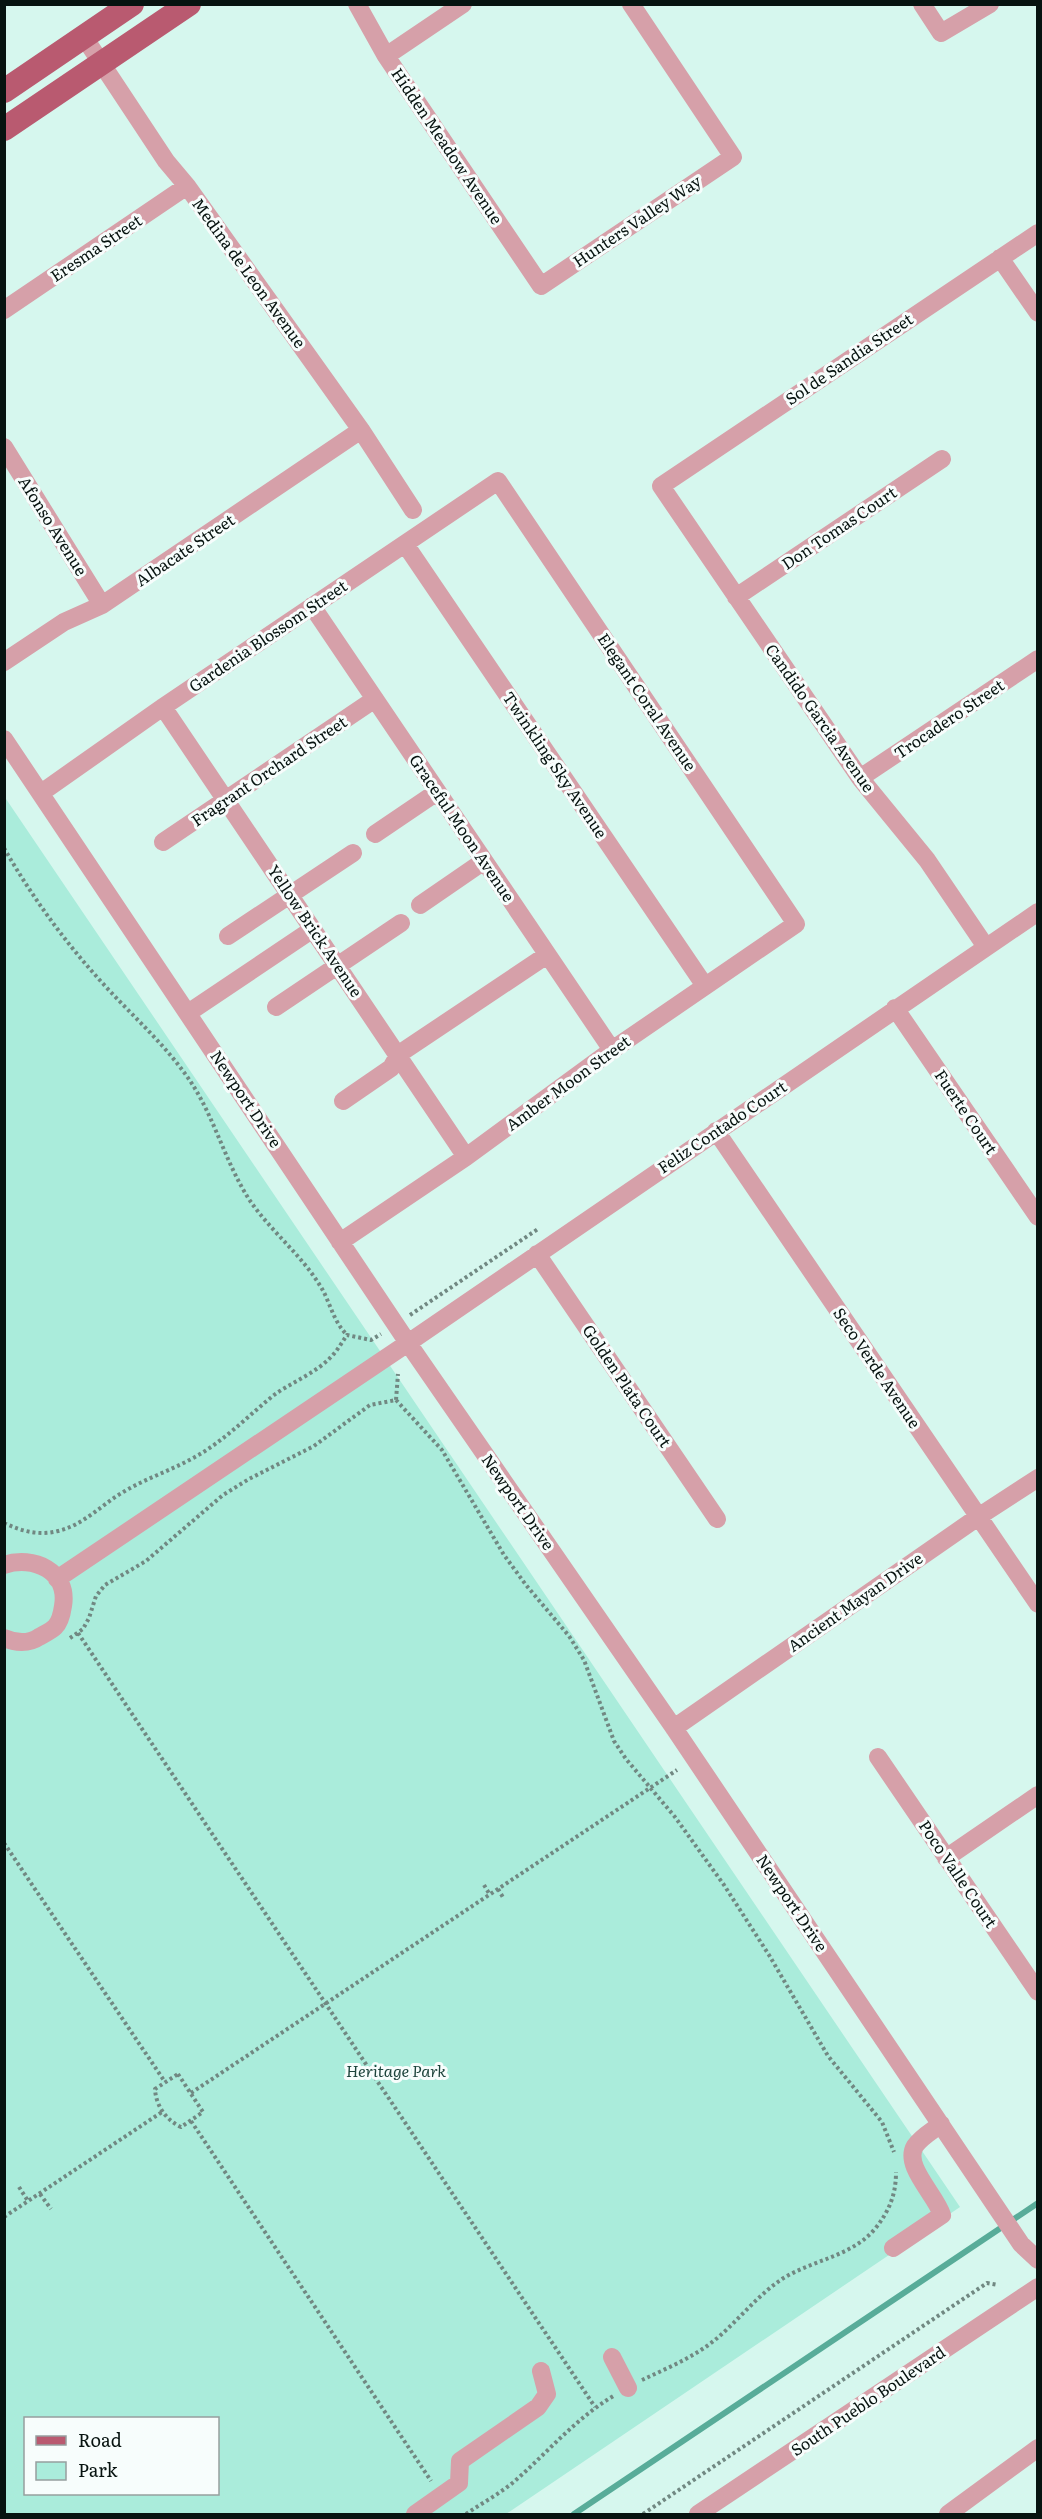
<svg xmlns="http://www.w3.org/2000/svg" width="1042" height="2519" viewBox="0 0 1042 2519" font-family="Literata,serif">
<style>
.green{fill:#aaecdb;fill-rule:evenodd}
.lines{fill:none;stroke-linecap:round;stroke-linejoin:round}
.stream{stroke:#58ac99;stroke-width:6}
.path{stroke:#718882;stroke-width:4;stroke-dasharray:3 3;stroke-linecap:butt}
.minor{stroke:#d6a0a9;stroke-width:18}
.major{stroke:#b95a70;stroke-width:24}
.labels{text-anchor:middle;stroke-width:6;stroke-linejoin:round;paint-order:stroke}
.street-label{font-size:16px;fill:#071310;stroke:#f7fdfc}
.park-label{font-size:16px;font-style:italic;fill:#1c433b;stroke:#f7fdfc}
</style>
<rect width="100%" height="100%" fill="#d6f7ee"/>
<path class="green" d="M 4,796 L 960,2207 L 506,2514 L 5,2514 ZM 26,2418 L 218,2418 L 218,2494 L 26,2494 Z"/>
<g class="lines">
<path class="stream" d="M 574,2514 L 1038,2203"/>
<path class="path" d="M 4,848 C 31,895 62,938 97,977 C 126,1010 160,1039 186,1075 C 213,1112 223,1157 247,1196 C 267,1228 299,1252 319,1284 C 330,1300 332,1320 347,1335
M 410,1315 L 538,1229
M 396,1400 L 442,1450 L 504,1555 L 526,1585 L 569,1636 L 584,1660 L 614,1741 L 626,1759 L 675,1817 L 724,1885 L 769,1955 L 828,2056 L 882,2122 L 894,2152
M 4,1523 C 21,1531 39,1536 58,1531 C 84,1525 102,1504 125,1491 C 147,1478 172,1470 195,1457 C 224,1441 248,1416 274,1395 C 292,1382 316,1373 331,1357 C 338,1350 342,1342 347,1335 L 371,1340 L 381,1334
M 78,1633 L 595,2407
M 70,1638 L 83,1629 L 89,1618 L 96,1596 L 105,1585 L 146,1561 L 223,1495 L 249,1479 L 314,1446 L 370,1405 L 396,1400 L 398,1374
M 4,1843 L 165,2082
M 484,1885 L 490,1895
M 498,1889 L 504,1899
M 178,2074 L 203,2112 L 181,2127 C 166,2120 156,2106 155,2089 Z
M 191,2093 L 677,1770
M 191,2121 L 431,2481
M 19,2187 L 28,2201
M 40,2194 L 51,2209
M 4,2217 L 162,2112
M 642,2380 C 665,2369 690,2359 711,2343 C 736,2324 755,2297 782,2279 C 812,2260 850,2257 874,2230 C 889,2212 896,2195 896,2172
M 466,2514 C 482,2503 501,2493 516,2480 C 549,2451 576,2418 615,2395
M 643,2514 L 987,2283 L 998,2285"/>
<path class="minor" d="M 357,4 L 386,56 L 541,286 L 733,157 L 631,4
M 922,4 L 941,33 L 990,4
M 84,37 L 166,161 L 187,186 L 361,430 L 413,510
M 386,56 L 463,4
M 1000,258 L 1038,313
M 4,310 L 187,186
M 4,447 L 102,605
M 405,544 L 705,986
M 736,597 L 942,459
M 312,606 L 612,1050
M 4,662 L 64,622 L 102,605 L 361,430
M 163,707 L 466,1157
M 4,739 L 408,1343 L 674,1728 L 1021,2244 L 1038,2260
M 860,778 L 1038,659
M 41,793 L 163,707 L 498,481 L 796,924 L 612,1050 L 466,1157 L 340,1242
M 375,834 L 437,792
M 163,842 L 375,699
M 420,905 L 484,861
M 228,936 L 353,853
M 986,947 L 927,860 L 860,778 L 661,486 L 1038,233
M 276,1007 L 401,923
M 895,1008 L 1038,1217
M 188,1013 L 313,929
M 343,1101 L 391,1068 L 399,1054 L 547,955
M 716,1131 L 1038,1604
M 537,1254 L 717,1519
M 4,1565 C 33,1555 69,1571 63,1606 C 62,1613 60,1622 55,1627 C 51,1631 44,1634 39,1637 C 29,1644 15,1643 4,1638
M 57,1579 L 408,1343 L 1038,912
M 674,1728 L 978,1517 L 1038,1478
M 878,1757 L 1038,1992
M 946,1858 L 1038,1795
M 893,2248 L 942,2215 C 936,2195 903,2166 915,2146 C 921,2137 932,2131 941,2124
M 612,2357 L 628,2388
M 415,2514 L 459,2483 L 460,2461 L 538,2407 L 547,2394 L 541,2371
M 698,2514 L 1038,2287
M 948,2514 L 1038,2448"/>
<path class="major" d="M 4,91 L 132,4
M 4,129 L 189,4"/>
</g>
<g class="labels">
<g class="street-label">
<text transform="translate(447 146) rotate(56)" y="6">Hidden Meadow Avenue</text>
<text transform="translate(637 221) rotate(-34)" y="6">Hunters Valley Way</text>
<text transform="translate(96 248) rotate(-34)" y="6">Eresma Street</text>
<text transform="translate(249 273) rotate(54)" y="6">Medina de Leon Avenue</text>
<text transform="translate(849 359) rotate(-34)" y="6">Sol de Sandia Street</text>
<text transform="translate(53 526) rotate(58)" y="6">Afonso Avenue</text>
<text transform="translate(839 528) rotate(-34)" y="6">Don Tomas Court</text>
<text transform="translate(185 550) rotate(-34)" y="6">Albacate Street</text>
<text transform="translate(268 636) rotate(-34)" y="6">Gardenia Blossom Street</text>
<text transform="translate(647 702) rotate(56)" y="6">Elegant Coral Avenue</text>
<text transform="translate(820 718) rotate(55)" y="6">Candido Garcia Avenue</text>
<text transform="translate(949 719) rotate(-34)" y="6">Trocadero Street</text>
<text transform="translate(555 765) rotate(56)" y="6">Twinkling Sky Avenue</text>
<text transform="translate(269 771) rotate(-34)" y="6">Fragrant Orchard Street</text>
<text transform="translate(462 828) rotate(56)" y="6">Graceful Moon Avenue</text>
<text transform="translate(315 931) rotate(56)" y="6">Yellow Brick Avenue</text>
<text transform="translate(568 1083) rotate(-36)" y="6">Amber Moon Street</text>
<text transform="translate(246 1099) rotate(56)" y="6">Newport Drive</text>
<text transform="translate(966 1112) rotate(56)" y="6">Fuerte Court</text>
<text transform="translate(722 1127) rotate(-34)" y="6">Feliz Contado Court</text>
<text transform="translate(877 1368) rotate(56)" y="6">Seco Verde Avenue</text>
<text transform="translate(627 1386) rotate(56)" y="6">Golden Plata Court</text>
<text transform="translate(518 1502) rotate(55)" y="6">Newport Drive</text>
<text transform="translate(855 1602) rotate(-35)" y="6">Ancient Mayan Drive</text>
<text transform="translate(958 1874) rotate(56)" y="6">Poco Valle Court</text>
<text transform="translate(792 1903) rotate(56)" y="6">Newport Drive</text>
<text transform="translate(868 2401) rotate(-34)" y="6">South Pueblo Boulevard</text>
</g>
<g class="park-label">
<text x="396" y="2077">Heritage Park</text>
</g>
</g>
<rect width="1042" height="2519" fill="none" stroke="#071310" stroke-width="12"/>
<rect x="24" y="2417" width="195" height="78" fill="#f7fdfc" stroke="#979f9e" stroke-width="1.5"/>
<rect x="36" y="2436" width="30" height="9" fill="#b95a70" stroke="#979f9e" stroke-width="1.5"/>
<text x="78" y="2447" font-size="18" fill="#071310">Road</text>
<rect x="36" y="2462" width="30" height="18" fill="#aaecdb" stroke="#979f9e" stroke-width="1.5"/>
<text x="78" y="2477" font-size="18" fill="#071310">Park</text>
</svg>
